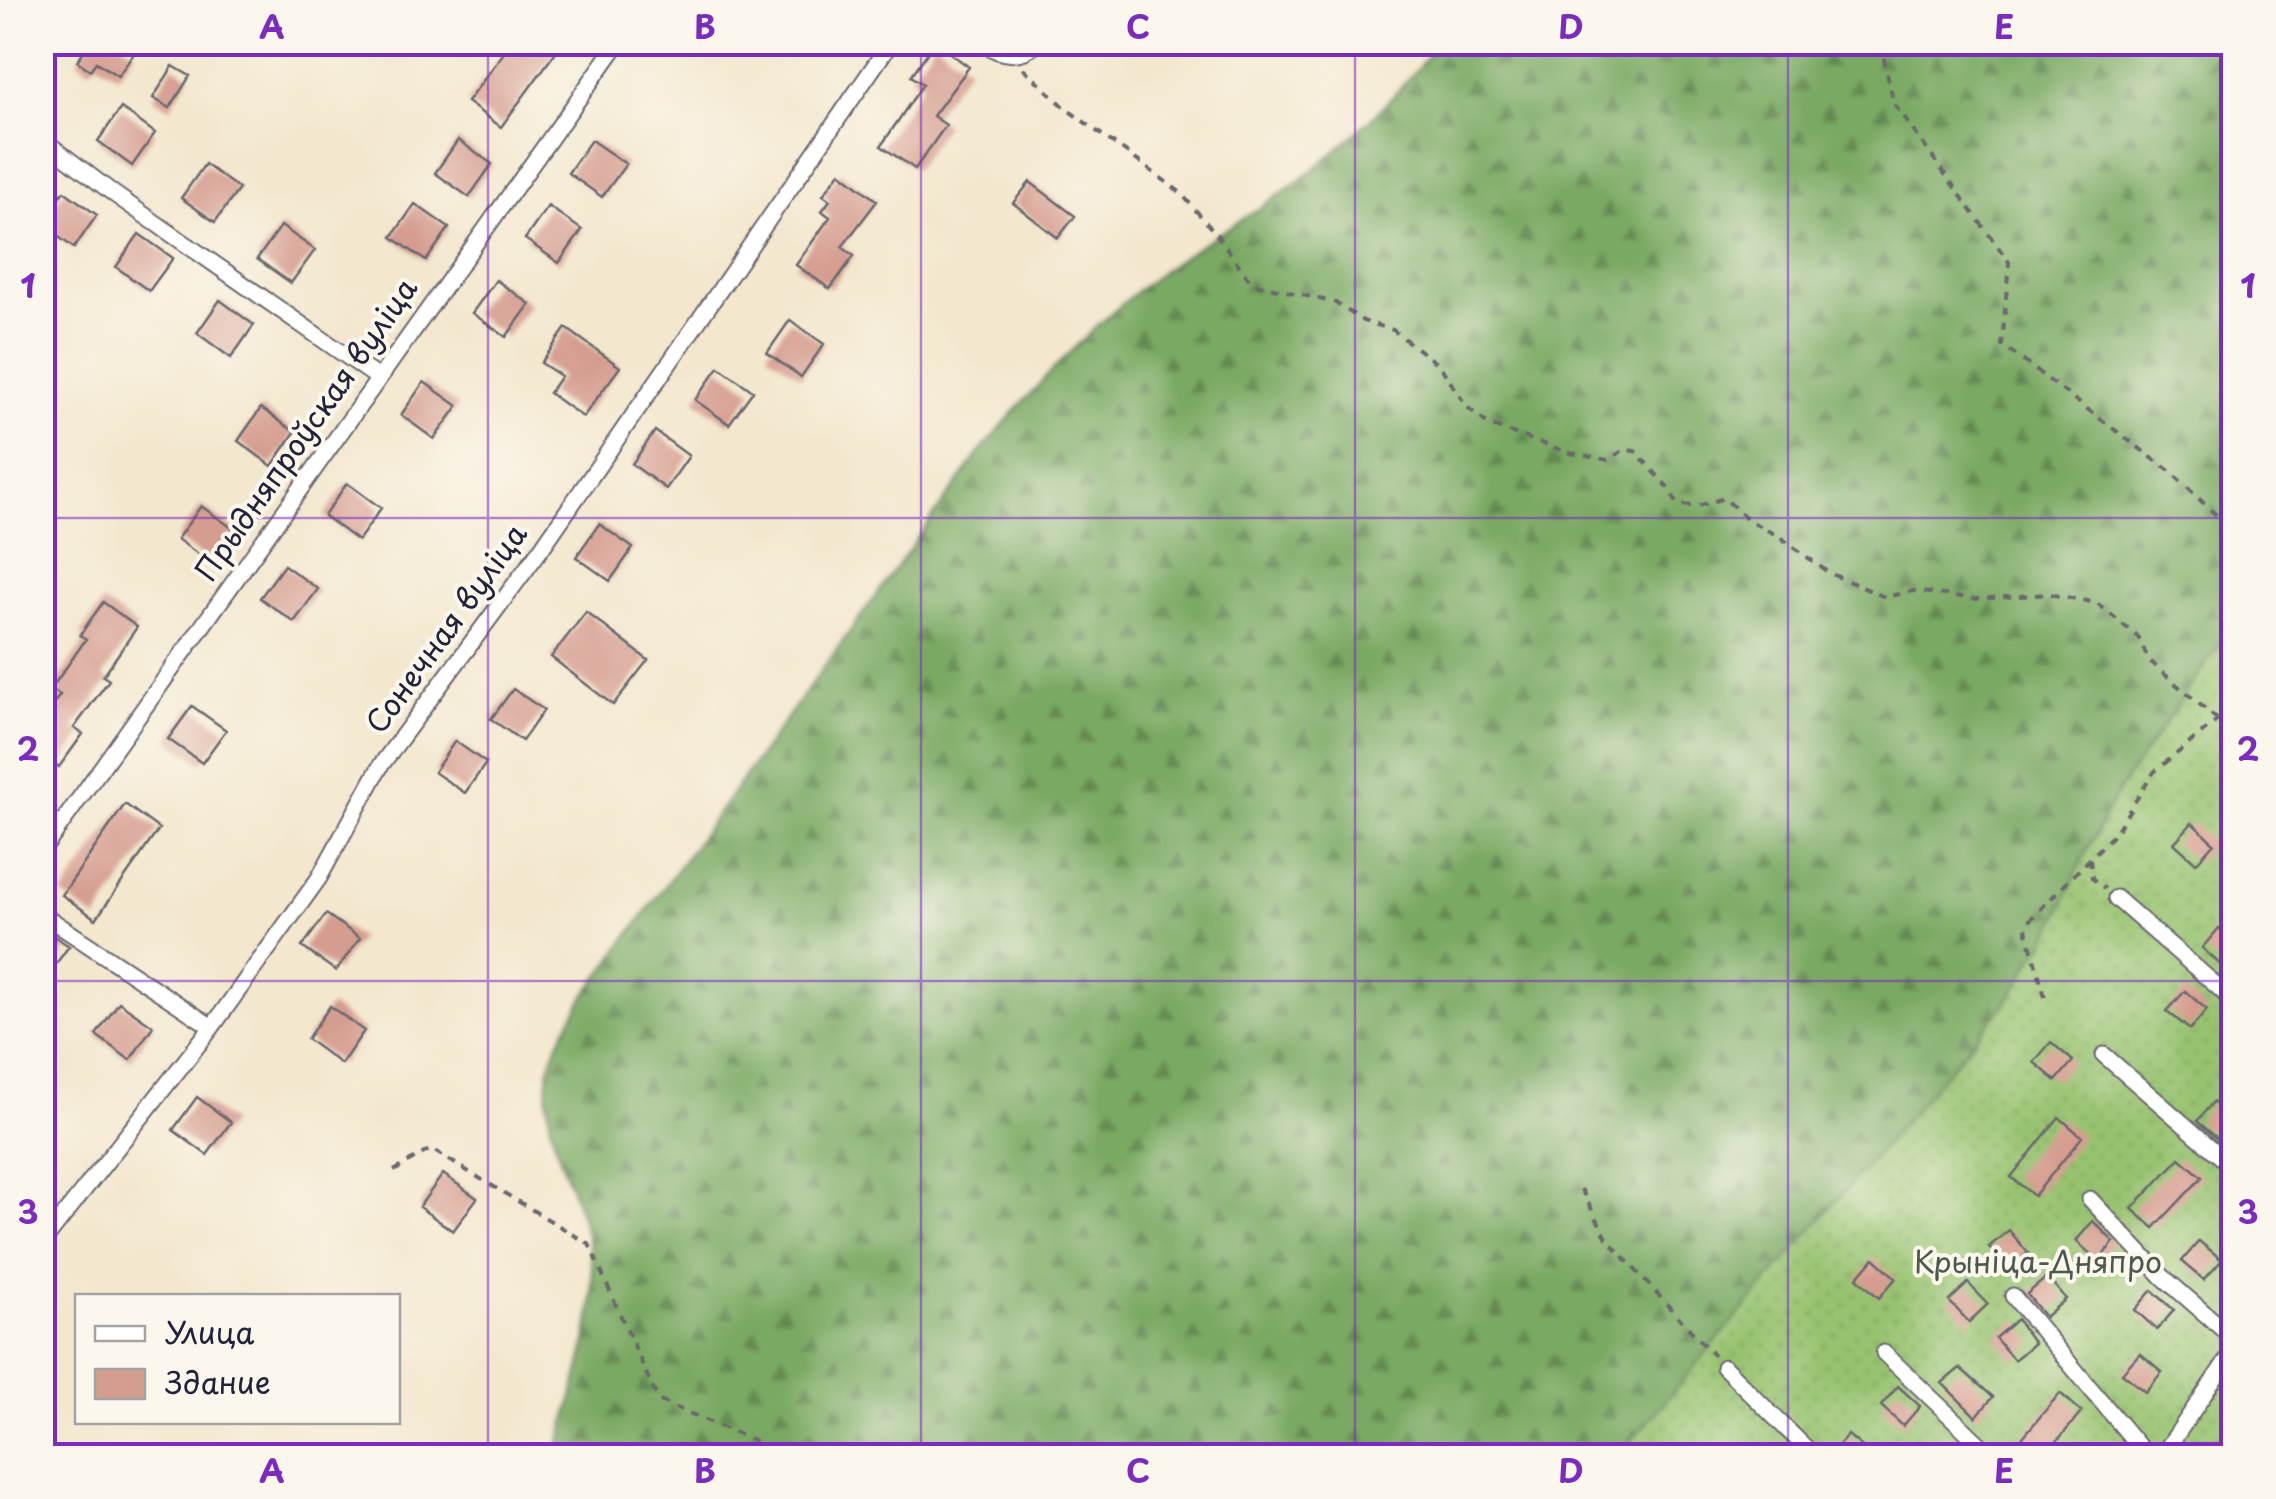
<svg xmlns="http://www.w3.org/2000/svg" width="2276" height="1499" viewBox="0 0 2276 1499" font-family="'Playpen Sans',sans-serif">
<style>
.forest{fill:url(#forest-firs);stroke:#4e664e;stroke-width:2.5}
.garden{fill:url(#garden-dots);stroke:#5c7256;stroke-width:2.5}
.building{fill:#d59d8f}
.lines{fill:none;stroke-linecap:round;stroke-linejoin:round}
.street-casing{stroke:#6b676e;stroke-width:19}
.path{stroke:#6b676e;stroke-width:4;stroke-dasharray:8 8;stroke-linecap:butt}
.street{stroke:#fff;stroke-width:15}
.grid{fill:none;stroke:#7b2cbf;stroke-width:2.5;stroke-opacity:0.55}
.labels{text-anchor:middle;stroke-width:8;stroke-linejoin:round;paint-order:stroke}
.street-label{font-size:30px;fill:#22223b;stroke:#fbf7ec}
.park-label{font-size:30px;fill:#4b5a4e;stroke:#fbf7ec}
.neatline{fill:none;stroke:#7b2cbf;stroke-width:4}
.grid-label{font-size:32px;text-anchor:middle;font-weight:bold;fill:#7b2cbf}
</style>
<defs>
<pattern id="forest-firs" width="22" height="20" patternUnits="userSpaceOnUse" patternTransform="scale(2.5)"><rect width="22" height="20" fill="#79a962"/><path d="M5 1l3.5 6h-7zM16 11l3.5 6h-7z" fill="#638952"/></pattern>
<pattern id="garden-dots" width="8" height="8" patternUnits="userSpaceOnUse" patternTransform="scale(2.5)"><rect width="8" height="8" fill="#97c370"/><path d="M2 2h.1M6 6h.1" fill="none" stroke="#82a762" stroke-width="1.8" stroke-linecap="round"/></pattern>
</defs>
<rect width="100%" height="100%" fill="#fbf7ec"/>
<filter id="ink" filterUnits="userSpaceOnUse"><feTurbulence type="fractalNoise" baseFrequency=".01" numOctaves="2"/><feDisplacementMap in="SourceGraphic" scale="20" xChannelSelector="R" yChannelSelector="G"/><feConvolveMatrix kernelMatrix="1 2 1 2 8 2 1 2 1" color-interpolation-filters="sRGB"/></filter>
<filter id="wash" filterUnits="userSpaceOnUse"><feTurbulence type="fractalNoise" baseFrequency=".0048" numOctaves="4" result="noise"/><feDisplacementMap in="SourceGraphic" scale="40" xChannelSelector="R" yChannelSelector="G"/><feGaussianBlur stdDeviation="2.25" result="paint"/><feColorMatrix in="noise" values="0 0 0 0 0 0 0 0 0 0 0 0 0 0 0 0 0 1.4 0 .05"/><feComposite in="paint" operator="in"/></filter>
<g filter="url(#wash)">
<rect width="100%" height="100%" fill="#f3e7cd"/>
<path class="forest" d="M 1437,43 L 2233,43 L 2233,625 L 2117,793 L 2085,854 L 2054,926 L 2009,999 L 1618,1456 L 557,1456 C 572,1394 599,1324 591,1259 C 583,1198 542,1143 548,1080 C 550,1050 570,1022 585,996 L 981,451 C 1036,384 1094,323 1164,270 C 1197,246 1233,226 1266,204 C 1330,161 1392,105 1437,43 Z"/>
<path class="garden" d="M 2233,625 L 2234,1416 L 2205,1456 L 1618,1456 L 2009,999 L 2054,926 L 2085,854 L 2117,793 Z"/>
<g id="blocks">
<path class="building" d="M 90,42 L 121,42 L 135,52 L 118,76 L 96,62 L 90,70 L 77,61 Z
M 512,42 L 563,42 L 501,127 L 467,102 Z
M 935,42 L 969,67 L 933,116 L 946,125 L 915,169 L 881,146 L 923,84 L 911,76 Z
M 173,66 L 190,76 L 170,108 L 153,98 Z
M 121,108 L 155,133 L 132,166 L 98,141 Z
M 458,140 L 492,164 L 469,197 L 435,173 Z
M 591,140 L 626,164 L 602,197 L 568,173 Z
M 205,164 L 239,189 L 215,222 L 181,198 Z
M 840,172 L 877,201 L 842,247 L 854,256 L 830,289 L 796,265 L 830,217 L 822,211 L 830,200 L 823,195 Z
M 1030,182 L 1075,216 L 1058,238 L 1013,203 Z
M 64,191 L 97,215 L 74,248 L 42,225 L 42,220 Z
M 415,204 L 449,228 L 426,261 L 392,237 Z
M 548,206 L 582,230 L 559,263 L 525,239 Z
M 281,226 L 315,250 L 291,283 L 257,259 Z
M 139,234 L 173,258 L 149,291 L 116,267 Z
M 496,280 L 530,304 L 506,337 L 472,313 Z
M 220,300 L 254,325 L 231,358 L 197,333 Z
M 790,320 L 824,344 L 801,377 L 767,353 Z
M 566,328 L 620,367 L 583,417 L 549,393 L 561,376 L 541,363 Z
M 719,367 L 753,391 L 729,424 L 695,400 Z
M 424,382 L 458,406 L 434,439 L 401,415 Z
M 261,408 L 295,432 L 272,466 L 238,441 Z
M 655,431 L 689,456 L 666,489 L 632,464 Z
M 347,483 L 381,508 L 358,541 L 324,516 Z
M 201,506 L 235,530 L 212,564 L 177,539 Z
M 599,524 L 633,548 L 610,581 L 576,557 Z
M 284,565 L 318,589 L 294,622 L 260,598 Z
M 103,602 L 137,627 L 103,676 L 109,680 L 74,728 L 83,734 L 59,767 L 42,755 L 42,719 L 60,695 L 51,689 L 86,639 L 80,635 Z
M 586,612 L 648,660 L 613,705 L 551,657 Z
M 513,689 L 544,710 L 522,741 L 491,719 Z
M 192,706 L 226,730 L 202,763 L 168,739 Z
M 455,741 L 486,763 L 465,793 L 434,772 Z
M 125,804 L 159,829 L 96,919 L 62,895 Z
M 2192,823 L 2214,843 L 2196,863 L 2174,843 Z
M 326,914 L 360,938 L 336,971 L 302,947 Z
M 42,928 L 69,946 L 42,983 Z
M 2219,928 L 2234,941 L 2234,957 L 2224,968 L 2202,948 Z
M 2185,991 L 2207,1010 L 2190,1030 L 2167,1011 Z
M 119,1002 L 153,1026 L 130,1060 L 96,1035 Z
M 330,1006 L 364,1031 L 341,1064 L 307,1039 Z
M 2051,1042 L 2073,1061 L 2056,1081 L 2034,1062 Z
M 197,1097 L 231,1122 L 207,1155 L 173,1130 Z
M 2213,1102 L 2234,1120 L 2219,1140 L 2197,1121 Z
M 2059,1117 L 2082,1137 L 2034,1196 L 2011,1177 Z
M 2180,1158 L 2202,1177 L 2154,1228 L 2132,1209 Z
M 443,1174 L 477,1198 L 453,1231 L 419,1207 Z
M 2093,1221 L 2114,1242 L 2098,1261 L 2076,1241 Z
M 2009,1230 L 2028,1253 L 2008,1270 L 1989,1247 Z
M 2199,1241 L 2222,1260 L 2204,1280 L 2182,1261 Z
M 1874,1258 L 1896,1278 L 1879,1298 L 1857,1278 Z
M 2047,1277 L 2066,1299 L 2045,1317 L 2027,1294 Z
M 1968,1283 L 1988,1304 L 1969,1322 L 1949,1301 Z
M 2152,1290 L 2174,1310 L 2157,1330 L 2135,1310 Z
M 2017,1319 L 2034,1343 L 2014,1360 L 1995,1338 Z
M 2140,1353 L 2162,1372 L 2145,1392 L 2122,1373 Z
M 1960,1368 L 1993,1397 L 1976,1417 L 1942,1383 Z
M 1898,1386 L 1920,1406 L 1903,1426 L 1881,1406 Z
M 2060,1393 L 2082,1412 L 2044,1456 L 2007,1456 Z
M 1848,1435 L 1873,1456 L 1829,1456 Z"/>
</g>
</g>
<g filter="url(#ink)">
<use href="#blocks" fill-opacity="0" stroke="#6b676e" stroke-width="2.5"/>
<g class="lines">
<defs>
<path id="street" d="M 981,42 C 1002,56 1019,59 1039,42
M 42,139 L 114,194 L 378,378
M 42,851 L 619,42
M 2116,898 L 2234,1001
M 42,914 L 212,1027
M 2104,1055 L 2234,1168
M 2090,1199 L 2163,1277 L 2234,1339
M 42,1243 L 212,1027 L 319,878 L 381,765 L 541,549 L 891,42
M 2013,1296 L 2147,1456
M 1884,1353 L 1992,1456
M 1724,1367 L 1814,1456
M 2162,1456 L 2234,1350"/>
</defs>
<use href="#street" class="street-casing"/>
<path class="path" d="M 1880,42 L 1894,104 L 2009,262 L 2002,345 L 2171,472 L 2234,532
M 1023,68 L 1068,110 L 1180,192 L 1217,235 L 1252,283 L 1336,303 L 1363,321 L 1393,330 L 1440,366 L 1467,407 L 1489,425 L 1570,453 L 1608,460 L 1624,450 L 1635,451 L 1667,486 L 1678,505 L 1698,506 L 1724,498 L 1750,521 L 1780,537 L 1829,573 L 1885,597 L 1913,591 L 1976,599 L 2050,594 L 2097,603 L 2138,637 L 2149,661 L 2218,720
M 2090,859 L 2092,878 L 2105,889
M 2045,997 L 2025,925 L 2115,833 L 2154,772 L 2218,720 L 2234,696
M 394,1171 L 431,1149 L 589,1244 L 658,1400 L 790,1456
M 1581,1189 L 1608,1240 L 1714,1356"/>
<use href="#street" class="street"/>
</g>
</g>
<path class="grid" d="M 488,42 L 488,1456M 921,42 L 921,1456M 1355,42 L 1355,1456M 1788,42 L 1788,1456M 42,518 L 2234,518M 42,981 L 2234,981"/>
<g class="labels">
<g class="street-label">
<text transform="translate(307 430) rotate(-55)" y="10">Прыдняпроўская вуліца</text>
<text transform="translate(447 629) rotate(-54)" y="10">Сонечная вуліца</text>
</g>
<g class="park-label">
<text x="2038" y="1273">Крыніца-Дняпро</text>
</g>
</g>
<rect width="2276" height="1499" fill="none" stroke="#fbf7ec" stroke-width="110"/>
<rect x="75" y="1294" width="325" height="130" fill="#fbf7ec" stroke="#a4a2a5" stroke-width="2.5"/>
<rect x="95" y="1326" width="50" height="15" fill="#ffffff" stroke="#a4a2a5" stroke-width="2.5"/>
<text x="165" y="1344" font-size="30" fill="#22223b">Улица</text>
<rect x="95" y="1369" width="50" height="30" fill="#d59d8f" stroke="#a4a2a5" stroke-width="2.5"/>
<text x="165" y="1394" font-size="30" fill="#22223b">Здание</text>
<rect x="55" y="55" width="2166" height="1389" class="neatline"/>
<g class="grid-label">
<text x="272" y="39">A</text>
<text x="705" y="39">B</text>
<text x="1138" y="39">C</text>
<text x="1571" y="39">D</text>
<text x="2004" y="39">E</text>
<text x="28" y="298">1</text>
<text x="2248" y="298">1</text>
<text x="28" y="761">2</text>
<text x="2248" y="761">2</text>
<text x="28" y="1224">3</text>
<text x="2248" y="1224">3</text>
<text x="272" y="1483">A</text>
<text x="705" y="1483">B</text>
<text x="1138" y="1483">C</text>
<text x="1571" y="1483">D</text>
<text x="2004" y="1483">E</text>
</g>
</svg>
